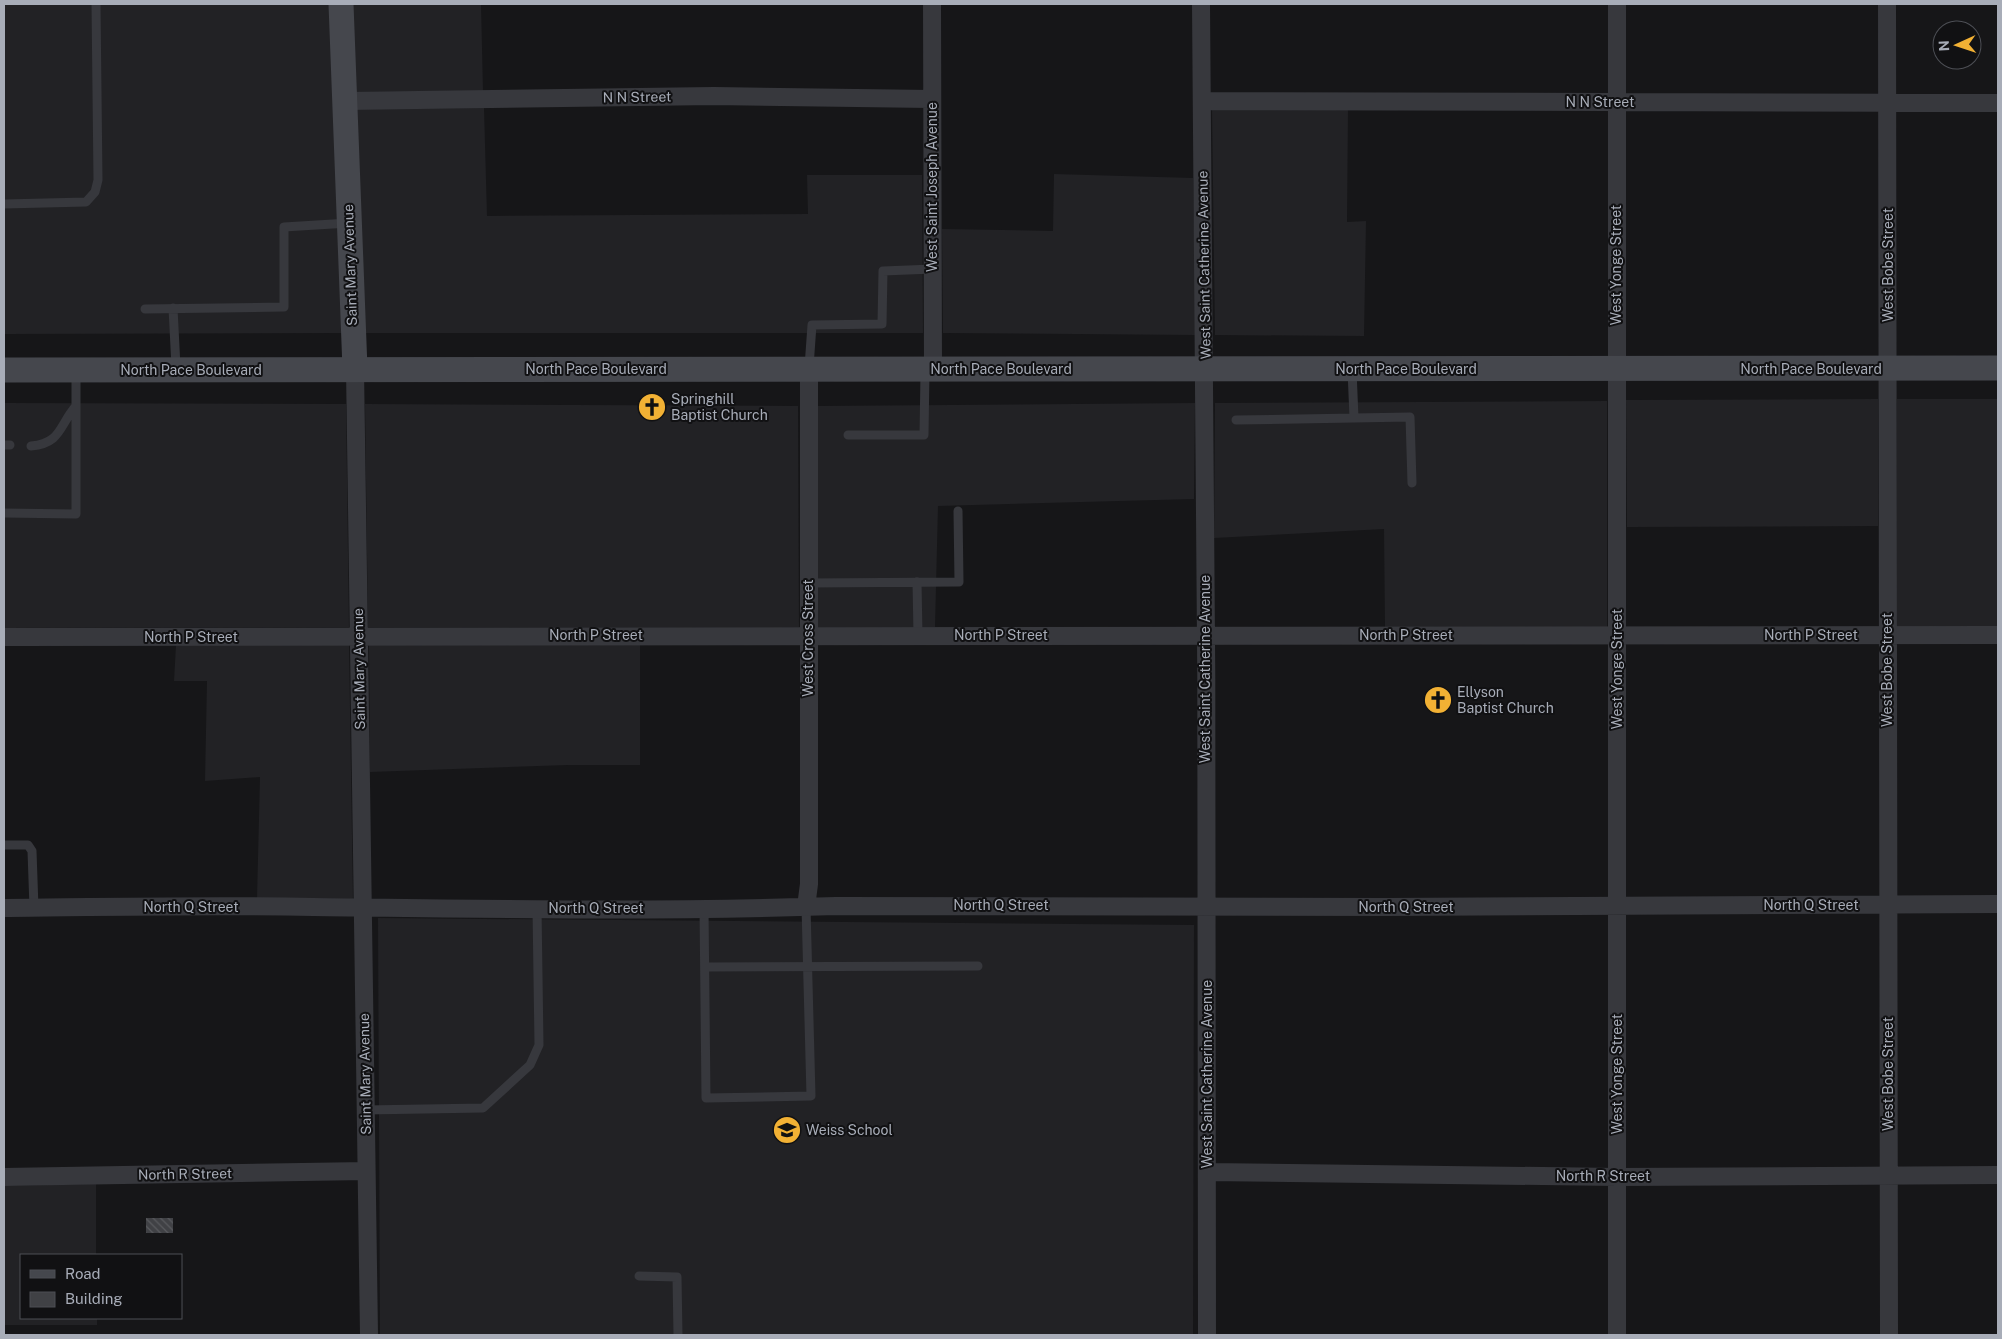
<svg xmlns="http://www.w3.org/2000/svg" width="2002" height="1339" viewBox="0 0 2002 1339" font-family="'Public Sans',sans-serif">
<style>
.built{fill:#222225}
.building{fill:url(#building-back-hatch)}
.lines{fill:none;stroke-linecap:round;stroke-linejoin:round}
.lane{stroke:#37383d;stroke-width:9}
.street{stroke:#37383d;stroke-width:18}
.secondary{stroke:#45474d;stroke-width:25}
.labels{text-anchor:middle;stroke-width:4;stroke-linejoin:round;paint-order:stroke}
.street-label{font-size:14px;fill:#a8adb8;stroke:#111113}
.poi-label{font-size:14px;fill:#a8adb8;stroke:#111113;text-anchor:start}
</style>
<defs>
<pattern id="building-back-hatch" width="6" height="6" patternUnits="userSpaceOnUse" patternTransform="scale(1.25)"><rect width="6" height="6" fill="#404145"/><path d="M-1 5l2 2M0 0l6 6M5-1l2 2" fill="none" stroke="#595a5e"/></pattern>
</defs>
<rect width="100%" height="100%" fill="#161618"/>
<path class="built" d="M 4,4 L 331,4 L 344,333 L 4,334 Z
M 351,4 L 481,4 L 483,91 L 353,92 Z
M 484,108 L 487,216 L 808,214 L 807,175 L 922,175 L 923,333 L 363,333 L 354,109 Z
M 1212,109 L 1348,110 L 1347,222 L 1366,221 L 1364,336 L 1215,335 Z
M 1054,174 L 1193,178 L 1196,335 L 943,333 L 942,229 L 1053,231 Z
M 1878,399 L 1878,526 L 1627,527 L 1626,400 Z
M 1897,399 L 1998,399 L 1998,626 L 1897,627 Z
M 1607,401 L 1607,627 L 1385,627 L 1384,529 L 1214,538 L 1215,403 Z
M 4,403 L 346,404 L 349,627 L 4,628 Z
M 1195,403 L 1194,499 L 938,506 L 935,627 L 818,627 L 818,406 Z
M 365,404 L 798,406 L 799,627 L 368,627 Z
M 349,644 L 353,899 L 257,898 L 260,777 L 205,781 L 207,681 L 174,681 L 176,645 Z
M 369,644 L 640,644 L 640,765 L 568,765 L 370,772 Z
M 378,918 L 1194,925 L 1193,1335 L 380,1335 Z
M 96,1184 L 96,1255 L 21,1255 L 21,1318 L 97,1318 L 97,1325 L 4,1325 L 4,1186 Z"/>
<path class="building" d="M 146,1218 L 173,1218 L 173,1233 L 146,1233 Z"/>
<g class="lines">
<path class="lane" d="M 4,204 L 86,202 L 95,192 L 98,180 L 96,4
M 173,308 L 176,367
M 145,309 L 284,307 L 284,227 L 349,223
M 809,367 L 812,325 L 882,324 L 883,271 L 933,269
M 1354,418 L 1410,417 L 1412,483
M 1236,420 L 1354,418 L 1352,370
M 848,435 L 924,435 L 925,372
M 4,445 L 10,445
M 31,446 C 62,443 59,425 76,406
M 4,513 L 76,514 L 76,370
M 917,582 L 918,635
M 808,583 L 959,582 L 958,511
M 4,845 L 28,845 L 32,851 L 34,908
M 704,908 L 706,1098 L 811,1096 L 806,907
M 707,967 L 978,966
M 365,1110 L 483,1108 L 530,1065 L 539,1045 L 537,908
M 639,1276 L 677,1277 L 678,1335"/>
<path class="street" d="M 932,4 L 933,369
M 1201,4 C 1206,448 1208,891 1207,1335
M 1887,4 L 1889,1335
M 344,101 L 714,96 L 931,99
M 1202,101 L 1998,103
M 355,369 L 369,1335
M 4,637 L 1998,635
M 806,907 L 809,884 L 809,370
M 4,908 C 107,907 210,905 313,907 C 487,909 662,912 836,906 L 1385,907 L 1998,904
M 1207,1172 L 1617,1177 L 1998,1175
M 4,1177 L 366,1171
M 1617,1335 L 1617,4"/>
<path class="secondary" d="M 341,4 L 355,369
M 4,370 L 1998,368"/>
</g>
<defs>
<symbol id="church-disc" viewBox="-11 -11 22 22"><circle r="9.5" fill="#f2b134" stroke="#111113"/><path d="M-1.2-6h2.4v3.5h3.3v2.4h-3.3V6h-2.4V-.1h-3.3v-2.4h3.3Z" fill="#111"/></symbol>
<symbol id="school-disc" viewBox="-11 -11 22 22"><circle r="9.5" fill="#f2b134" stroke="#111113"/><path d="M0-5L7-2L0 1L-7-2ZM-4 1L0 2.5L4 1V4Q0 6-4 4Z" fill="#111"/></symbol>
</defs>
<g fill-rule="evenodd">
<use href="#church-disc" x="636" y="391" width="32" height="32"/>
<use href="#church-disc" x="1422" y="684" width="32" height="32"/>
<use href="#school-disc" x="771" y="1114" width="32" height="32"/>
</g>
<g class="labels">
<g class="street-label">
<text transform="translate(637 97) rotate(-1)" y="5">N N Street</text>
<text x="1600" y="107">N N Street</text>
<text transform="translate(932 187) rotate(-90)" y="5">West Saint Joseph Avenue</text>
<text transform="translate(350 265) rotate(-92)" y="5">Saint Mary Avenue</text>
<text transform="translate(1204 265) rotate(-91)" y="5">West Saint Catherine Avenue</text>
<text transform="translate(1616 265) rotate(-90)" y="5">West Yonge Street</text>
<text transform="translate(1888 265) rotate(-90)" y="5">West Bobe Street</text>
<text x="596" y="374">North Pace Boulevard</text>
<text x="1001" y="374">North Pace Boulevard</text>
<text x="1406" y="374">North Pace Boulevard</text>
<text x="1811" y="374">North Pace Boulevard</text>
<text x="191" y="375">North Pace Boulevard</text>
<text x="596" y="640">North P Street</text>
<text x="1001" y="640">North P Street</text>
<text x="1406" y="640">North P Street</text>
<text x="1811" y="640">North P Street</text>
<text x="191" y="642">North P Street</text>
<text transform="translate(808 638) rotate(-90)" y="5">West Cross Street</text>
<text transform="translate(359 669) rotate(-91)" y="5">Saint Mary Avenue</text>
<text transform="translate(1205 669) rotate(-90)" y="5">West Saint Catherine Avenue</text>
<text transform="translate(1617 669) rotate(-90)" y="5">West Yonge Street</text>
<text transform="translate(1887 670) rotate(-90)" y="5">West Bobe Street</text>
<text x="1001" y="910">North Q Street</text>
<text x="1811" y="910">North Q Street</text>
<text x="191" y="912">North Q Street</text>
<text x="1406" y="912">North Q Street</text>
<text x="596" y="913">North Q Street</text>
<text transform="translate(365 1074) rotate(-91)" y="5">Saint Mary Avenue</text>
<text transform="translate(1207 1074) rotate(-90)" y="5">West Saint Catherine Avenue</text>
<text transform="translate(1617 1074) rotate(-90)" y="5">West Yonge Street</text>
<text transform="translate(1888 1074) rotate(-90)" y="5">West Bobe Street</text>
<text transform="translate(185 1174) rotate(-1)" y="5">North R Street</text>
<text x="1603" y="1181">North R Street</text>
</g>
<g class="poi-label">
<text x="671" y="404">Springhill<tspan x="671" dy="16">Baptist Church</tspan></text>
<text x="1457" y="697">Ellyson<tspan x="1457" dy="16">Baptist Church</tspan></text>
<text x="806" y="1135">Weiss School</text>
</g>
</g>
<rect width="2002" height="1339" fill="none" stroke="#a8adb8" stroke-width="10"/>
<rect x="20" y="1254" width="162" height="65" fill="#111113" stroke="#4d4f55"/>
<rect x="30" y="1270" width="25" height="8" fill="#45474d" stroke="#4d4f55"/>
<text x="65" y="1279" font-size="15" fill="#a8adb8">Road</text>
<rect x="30" y="1292" width="25" height="15" fill="#404145" stroke="#4d4f55"/>
<text x="65" y="1304" font-size="15" fill="#a8adb8">Building</text>
<g transform="translate(1957 45) rotate(267)"><circle r="24" fill="#111113" stroke="#4d4f55"/>
<path d="M0-4L9 19L0 12L-9 19Z" fill="#f2b134"/>
<text y="-8" font-size="14" font-weight="bold" text-anchor="middle" fill="#a8adb8">N</text>
</g>
</svg>
